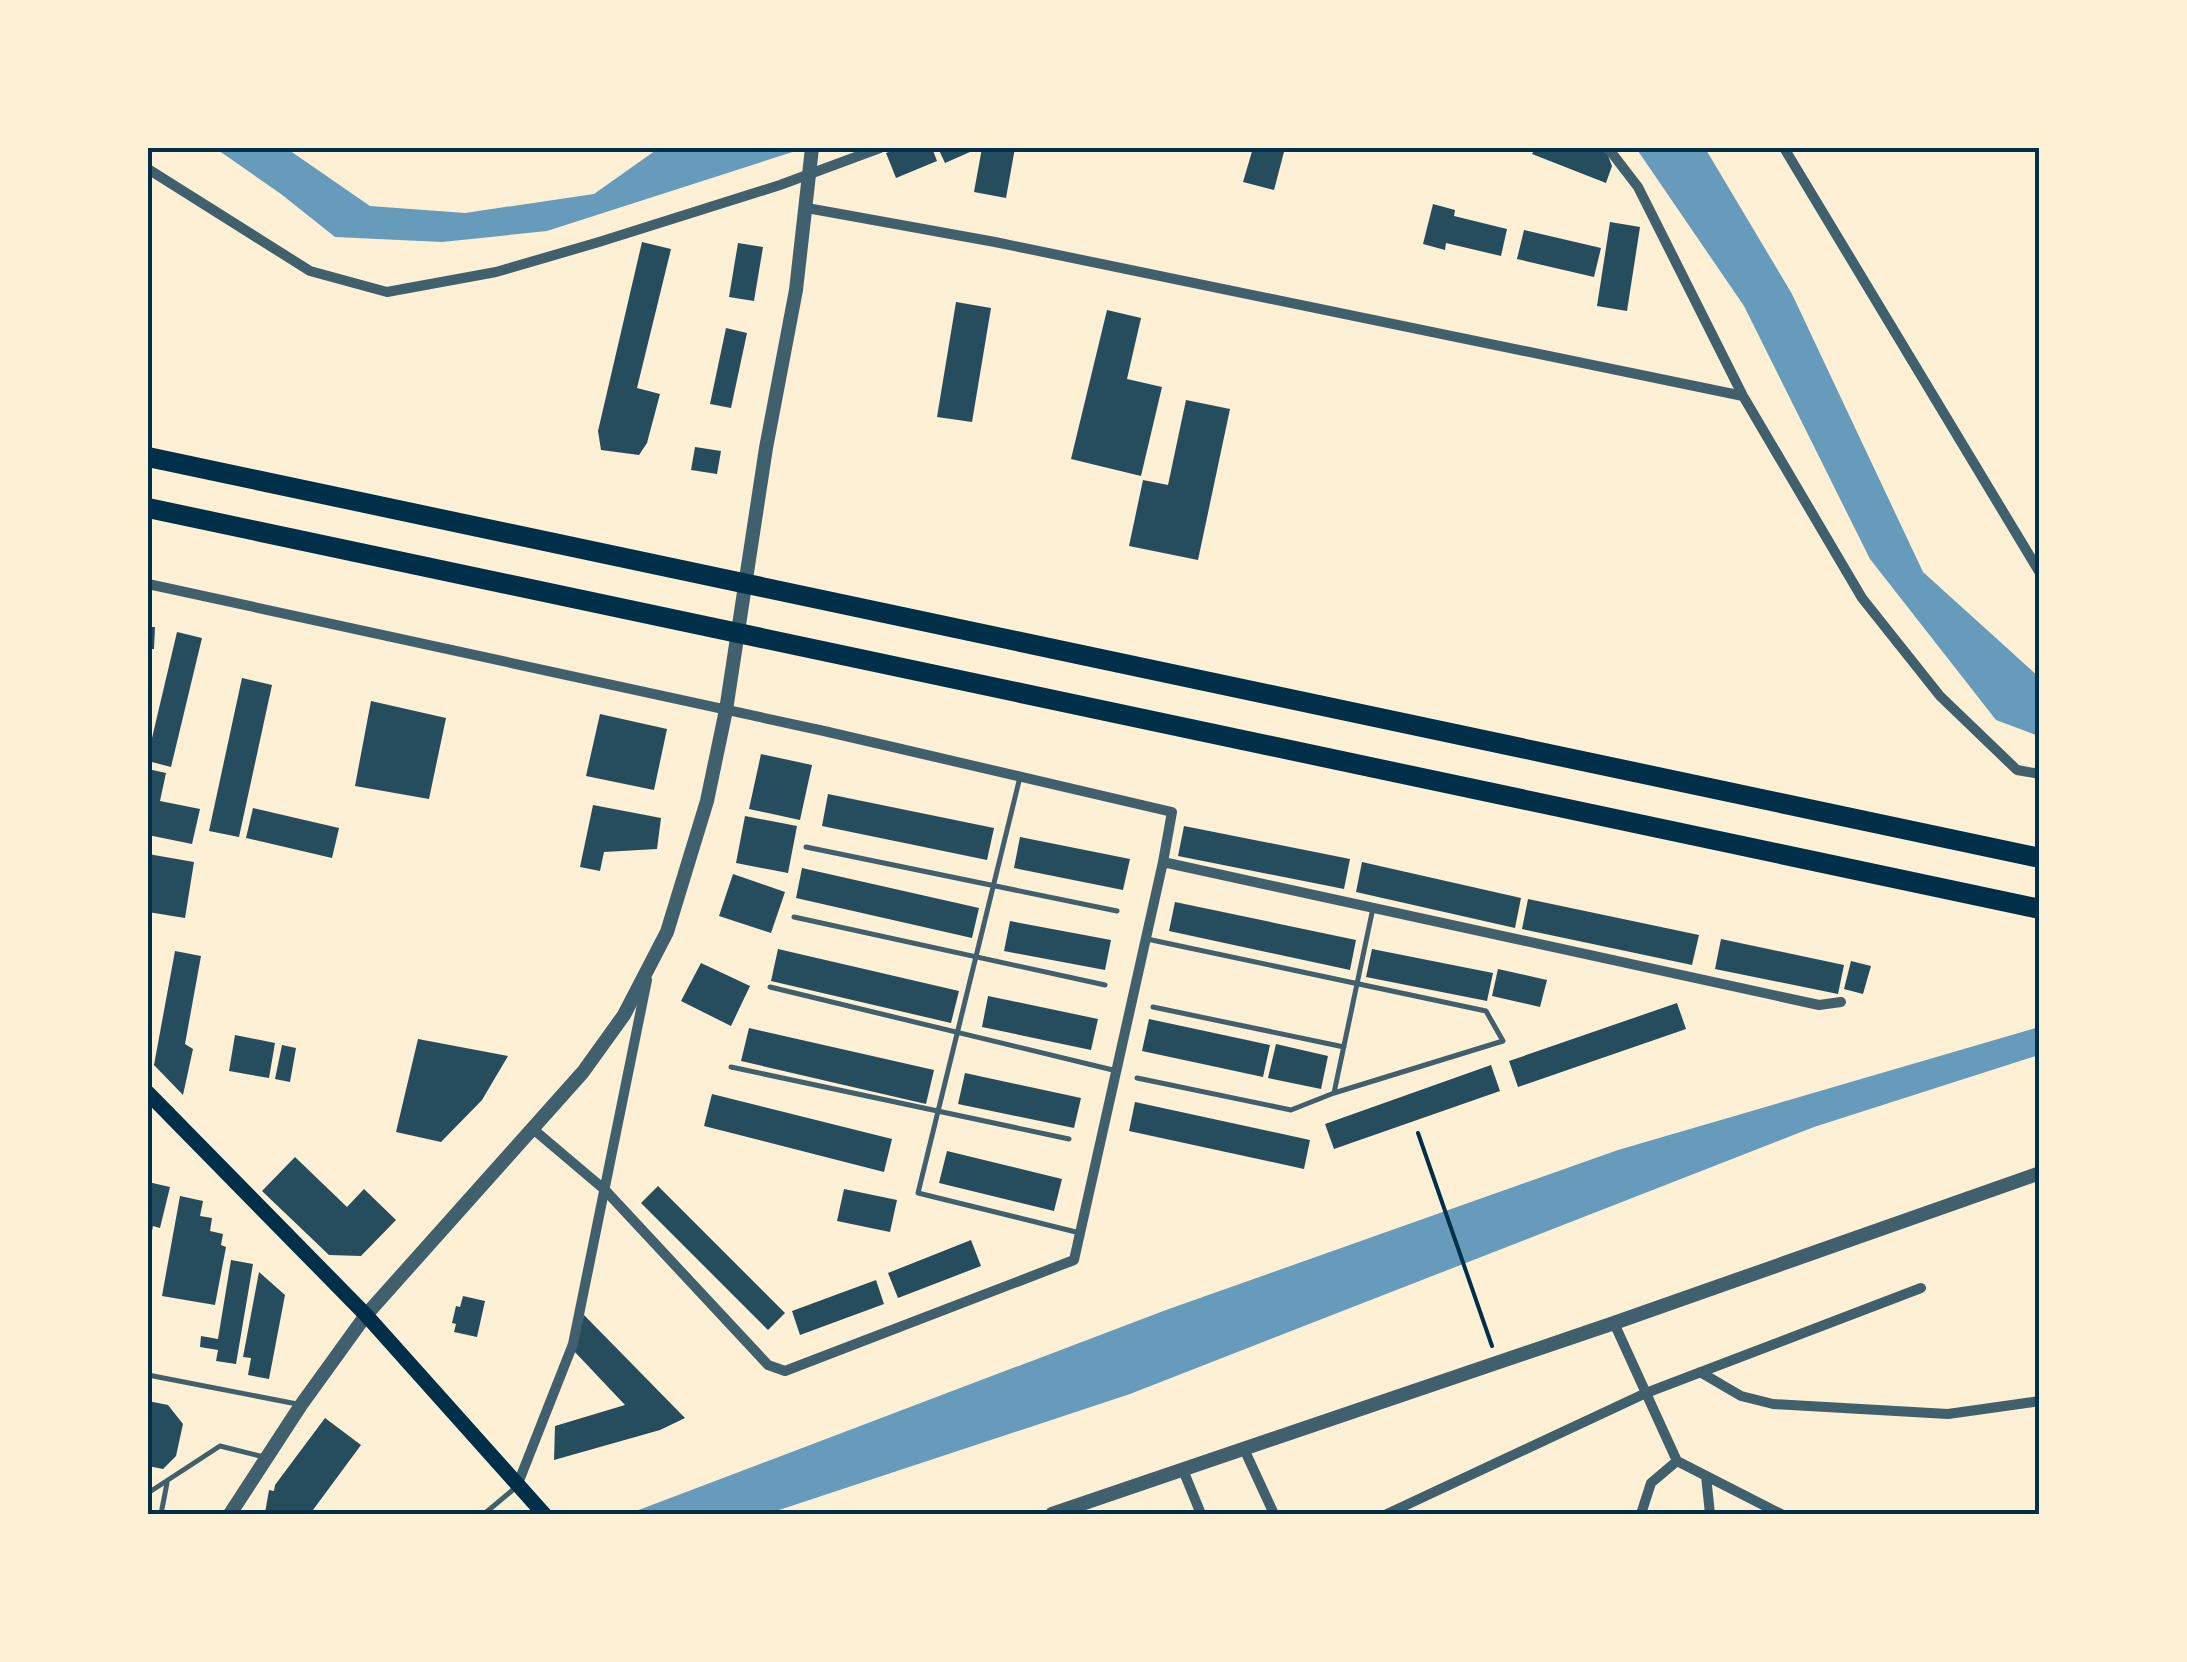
<svg xmlns="http://www.w3.org/2000/svg" width="2187" height="1662" viewBox="0 0 2187 1662" font-family="'Asap Condensed',sans-serif">
<style>
.water{fill:#669bbc}
.building{fill:#264d5e}
.lines{fill:none;stroke-linecap:round;stroke-linejoin:round}
.path{stroke:#003049;stroke-width:4}
.service{stroke:#3f606c;stroke-width:5}
.minor{stroke:#3f606c;stroke-width:10}
.tertiary{stroke:#3f606c;stroke-width:14}
.secondary{stroke:#003049;stroke-width:15}
.motorway{stroke:#003049;stroke-width:20}
.neatline{fill:none;stroke:#003049;stroke-width:4}
</style>
<rect width="100%" height="100%" fill="#fdf0d5"/>
<path class="water" d="M 215,148 L 286,148 L 370,206 L 465,213 L 594,194 L 659,148 L 805,148 L 547,231 L 442,242 L 335,237 L 281,194 Z
M 1636,148 L 1705,148 L 1792,294 L 1923,572 L 2039,677 L 2039,736 L 1996,720 L 1870,559 L 1744,306 Z
M 2039,1027 L 2039,1055 L 1814,1127 L 1130,1394 L 767,1514 L 628,1514 L 1166,1310 L 1618,1150 Z"/>
<path class="building" d="M 899,148 L 932,148 L 937,161 L 896,178 L 886,153 Z
M 938,148 L 969,148 L 970,152 L 945,163 Z
M 982,148 L 1015,148 L 1006,198 L 974,192 Z
M 1253,148 L 1284,152 L 1274,190 L 1243,182 Z
M 1535,148 L 1594,148 L 1607,153 L 1612,166 L 1606,183 L 1532,154 Z
M 1433,204 L 1455,210 L 1454,216 L 1507,229 L 1501,256 L 1446,243 L 1445,250 L 1423,244 Z
M 1610,222 L 1640,227 L 1627,311 L 1597,306 Z
M 1524,230 L 1601,248 L 1594,277 L 1517,259 Z
M 642,242 L 671,249 L 637,388 L 660,394 L 647,443 L 639,455 L 601,450 L 598,431 Z
M 738,243 L 763,247 L 754,301 L 729,297 Z
M 956,302 L 991,308 L 972,422 L 937,417 Z
M 1107,310 L 1141,318 L 1127,379 L 1162,387 L 1141,476 L 1071,459 Z
M 726,328 L 747,333 L 731,408 L 710,404 Z
M 1186,400 L 1230,409 L 1198,560 L 1129,546 L 1143,480 L 1168,485 Z
M 695,447 L 721,451 L 717,474 L 691,470 Z
M 148,627 L 155,627 L 154,649 L 148,649 Z
M 177,632 L 202,638 L 171,767 L 148,761 L 148,755 Z
M 242,678 L 272,685 L 239,837 L 209,831 Z
M 371,701 L 446,718 L 429,799 L 355,786 Z
M 600,714 L 667,729 L 654,790 L 586,776 Z
M 761,754 L 812,765 L 800,820 L 749,809 Z
M 148,769 L 166,773 L 160,801 L 200,809 L 192,844 L 148,835 Z
M 828,794 L 994,828 L 987,860 L 822,826 Z
M 593,805 L 661,818 L 657,849 L 604,852 L 600,871 L 580,867 Z
M 253,808 L 339,828 L 332,858 L 246,838 Z
M 745,816 L 797,826 L 788,873 L 736,863 Z
M 1184,826 L 1350,859 L 1344,889 L 1178,856 Z
M 1020,837 L 1130,859 L 1123,890 L 1014,868 Z
M 148,854 L 194,862 L 185,918 L 148,912 Z
M 1362,862 L 1521,898 L 1515,928 L 1356,892 Z
M 802,868 L 979,908 L 972,938 L 796,898 Z
M 733,874 L 785,892 L 771,933 L 719,916 Z
M 1528,899 L 1699,935 L 1692,965 L 1522,929 Z
M 1175,902 L 1356,940 L 1350,970 L 1169,931 Z
M 1010,921 L 1111,940 L 1105,970 L 1004,951 Z
M 1721,939 L 1844,965 L 1838,994 L 1715,969 Z
M 778,949 L 959,991 L 951,1023 L 771,981 Z
M 1372,949 L 1493,973 L 1487,1001 L 1366,977 Z
M 175,951 L 201,956 L 185,1044 L 193,1049 L 183,1095 L 154,1065 Z
M 1851,961 L 1871,966 L 1863,994 L 1844,989 Z
M 701,963 L 750,986 L 731,1026 L 681,1001 Z
M 1498,969 L 1547,980 L 1540,1007 L 1492,996 Z
M 988,996 L 1098,1019 L 1091,1050 L 982,1027 Z
M 1677,1003 L 1686,1029 L 1518,1087 L 1509,1061 Z
M 1149,1019 L 1270,1045 L 1263,1077 L 1142,1051 Z
M 749,1028 L 934,1070 L 926,1104 L 741,1061 Z
M 235,1035 L 275,1043 L 269,1078 L 229,1071 Z
M 418,1039 L 508,1056 L 482,1100 L 441,1142 L 396,1132 Z
M 1276,1044 L 1328,1056 L 1321,1089 L 1268,1078 Z
M 282,1045 L 296,1048 L 290,1082 L 275,1079 Z
M 1491,1065 L 1500,1091 L 1334,1149 L 1325,1124 Z
M 965,1073 L 1081,1098 L 1074,1128 L 958,1104 Z
M 712,1094 L 892,1139 L 884,1172 L 704,1126 Z
M 1135,1102 L 1310,1140 L 1304,1169 L 1129,1131 Z
M 947,1151 L 1062,1179 L 1054,1211 L 939,1183 Z
M 295,1157 L 347,1207 L 364,1189 L 396,1220 L 361,1256 L 329,1255 L 262,1191 Z
M 148,1182 L 170,1187 L 160,1228 L 153,1226 L 149,1245 Z
M 658,1186 L 785,1313 L 768,1330 L 641,1203 Z
M 844,1189 L 897,1200 L 890,1232 L 837,1221 Z
M 180,1196 L 203,1201 L 200,1216 L 212,1218 L 210,1231 L 223,1234 L 221,1245 L 226,1247 L 215,1305 L 162,1296 Z
M 971,1240 L 981,1266 L 898,1298 L 888,1273 Z
M 231,1260 L 253,1264 L 236,1364 L 216,1361 L 218,1350 L 200,1347 L 201,1336 L 218,1339 Z
M 259,1272 L 285,1295 L 269,1379 L 248,1375 L 251,1358 L 243,1357 Z
M 876,1280 L 884,1304 L 800,1335 L 792,1311 Z
M 463,1296 L 485,1301 L 477,1337 L 454,1332 L 456,1324 L 452,1323 L 456,1306 L 460,1307 Z
M 584,1315 L 685,1418 L 660,1430 L 554,1460 L 555,1426 L 625,1405 L 573,1350 Z
M 148,1401 L 168,1405 L 183,1424 L 176,1456 L 163,1469 L 148,1466 Z
M 325,1418 L 361,1445 L 310,1514 L 265,1513 L 269,1490 L 274,1491 L 275,1485 Z"/>
<g class="lines">
<path class="path" d="M 1418,1133 L 1492,1346"/>
<path class="service" d="M 1020,777 L 918,1193 L 1080,1233
M 806,847 L 1117,911
M 794,917 L 1105,985
M 1147,939 L 1486,1011 L 1503,1041 L 1334,1093 L 1373,908
M 770,987 L 1117,1071
M 1153,1007 L 1344,1047
M 731,1067 L 1069,1139
M 1137,1078 L 1291,1110 L 1334,1093
M 148,1375 L 297,1404
M 148,1493 L 220,1446 L 264,1457
M 161,1514 L 167,1483
M 484,1514 L 515,1488"/>
<path class="minor" d="M 1608,148 L 1638,187 L 1743,396 L 1862,598 L 1940,696 L 2017,770 L 2040,774
M 1784,148 L 2040,573
M 148,169 L 310,271 L 387,292 L 496,272 L 599,242 L 780,185 L 880,148
M 807,208 L 995,242 L 1743,396
M 148,584 L 824,731 L 1172,812 L 1163,862
M 533,1129 L 605,1190 L 768,1365 L 785,1371 L 1074,1260 L 1163,862 L 1819,1005 L 1841,1002
M 1614,1323 L 1677,1461 L 1781,1514
M 1700,1372 L 1741,1396 L 1773,1404 L 1948,1414 L 2040,1401
M 1244,1449 L 1274,1514
M 1183,1470 L 1201,1514
M 1706,1476 L 1710,1514
M 517,1486 L 573,1344 L 647,980
M 1387,1514 L 1646,1393 L 1921,1288
M 1641,1514 L 1651,1483 L 1677,1461"/>
<path class="tertiary" d="M 230,1514 L 301,1405 L 366,1315 L 583,1072 L 624,1015 L 667,932 L 707,801 L 726,710 L 766,448 L 796,290 L 812,148
M 1052,1514 L 1614,1323 L 2040,1173"/>
<path class="secondary" d="M 148,1093 L 366,1315 L 544,1514"/>
<path class="motorway" d="M 148,457 L 2040,858
M 148,508 L 2040,909"/>
</g>
<rect width="2187" height="1662" fill="none" stroke="#fdf0d5" stroke-width="300"/>
<rect x="150" y="150" width="1887" height="1362" class="neatline"/>
</svg>
